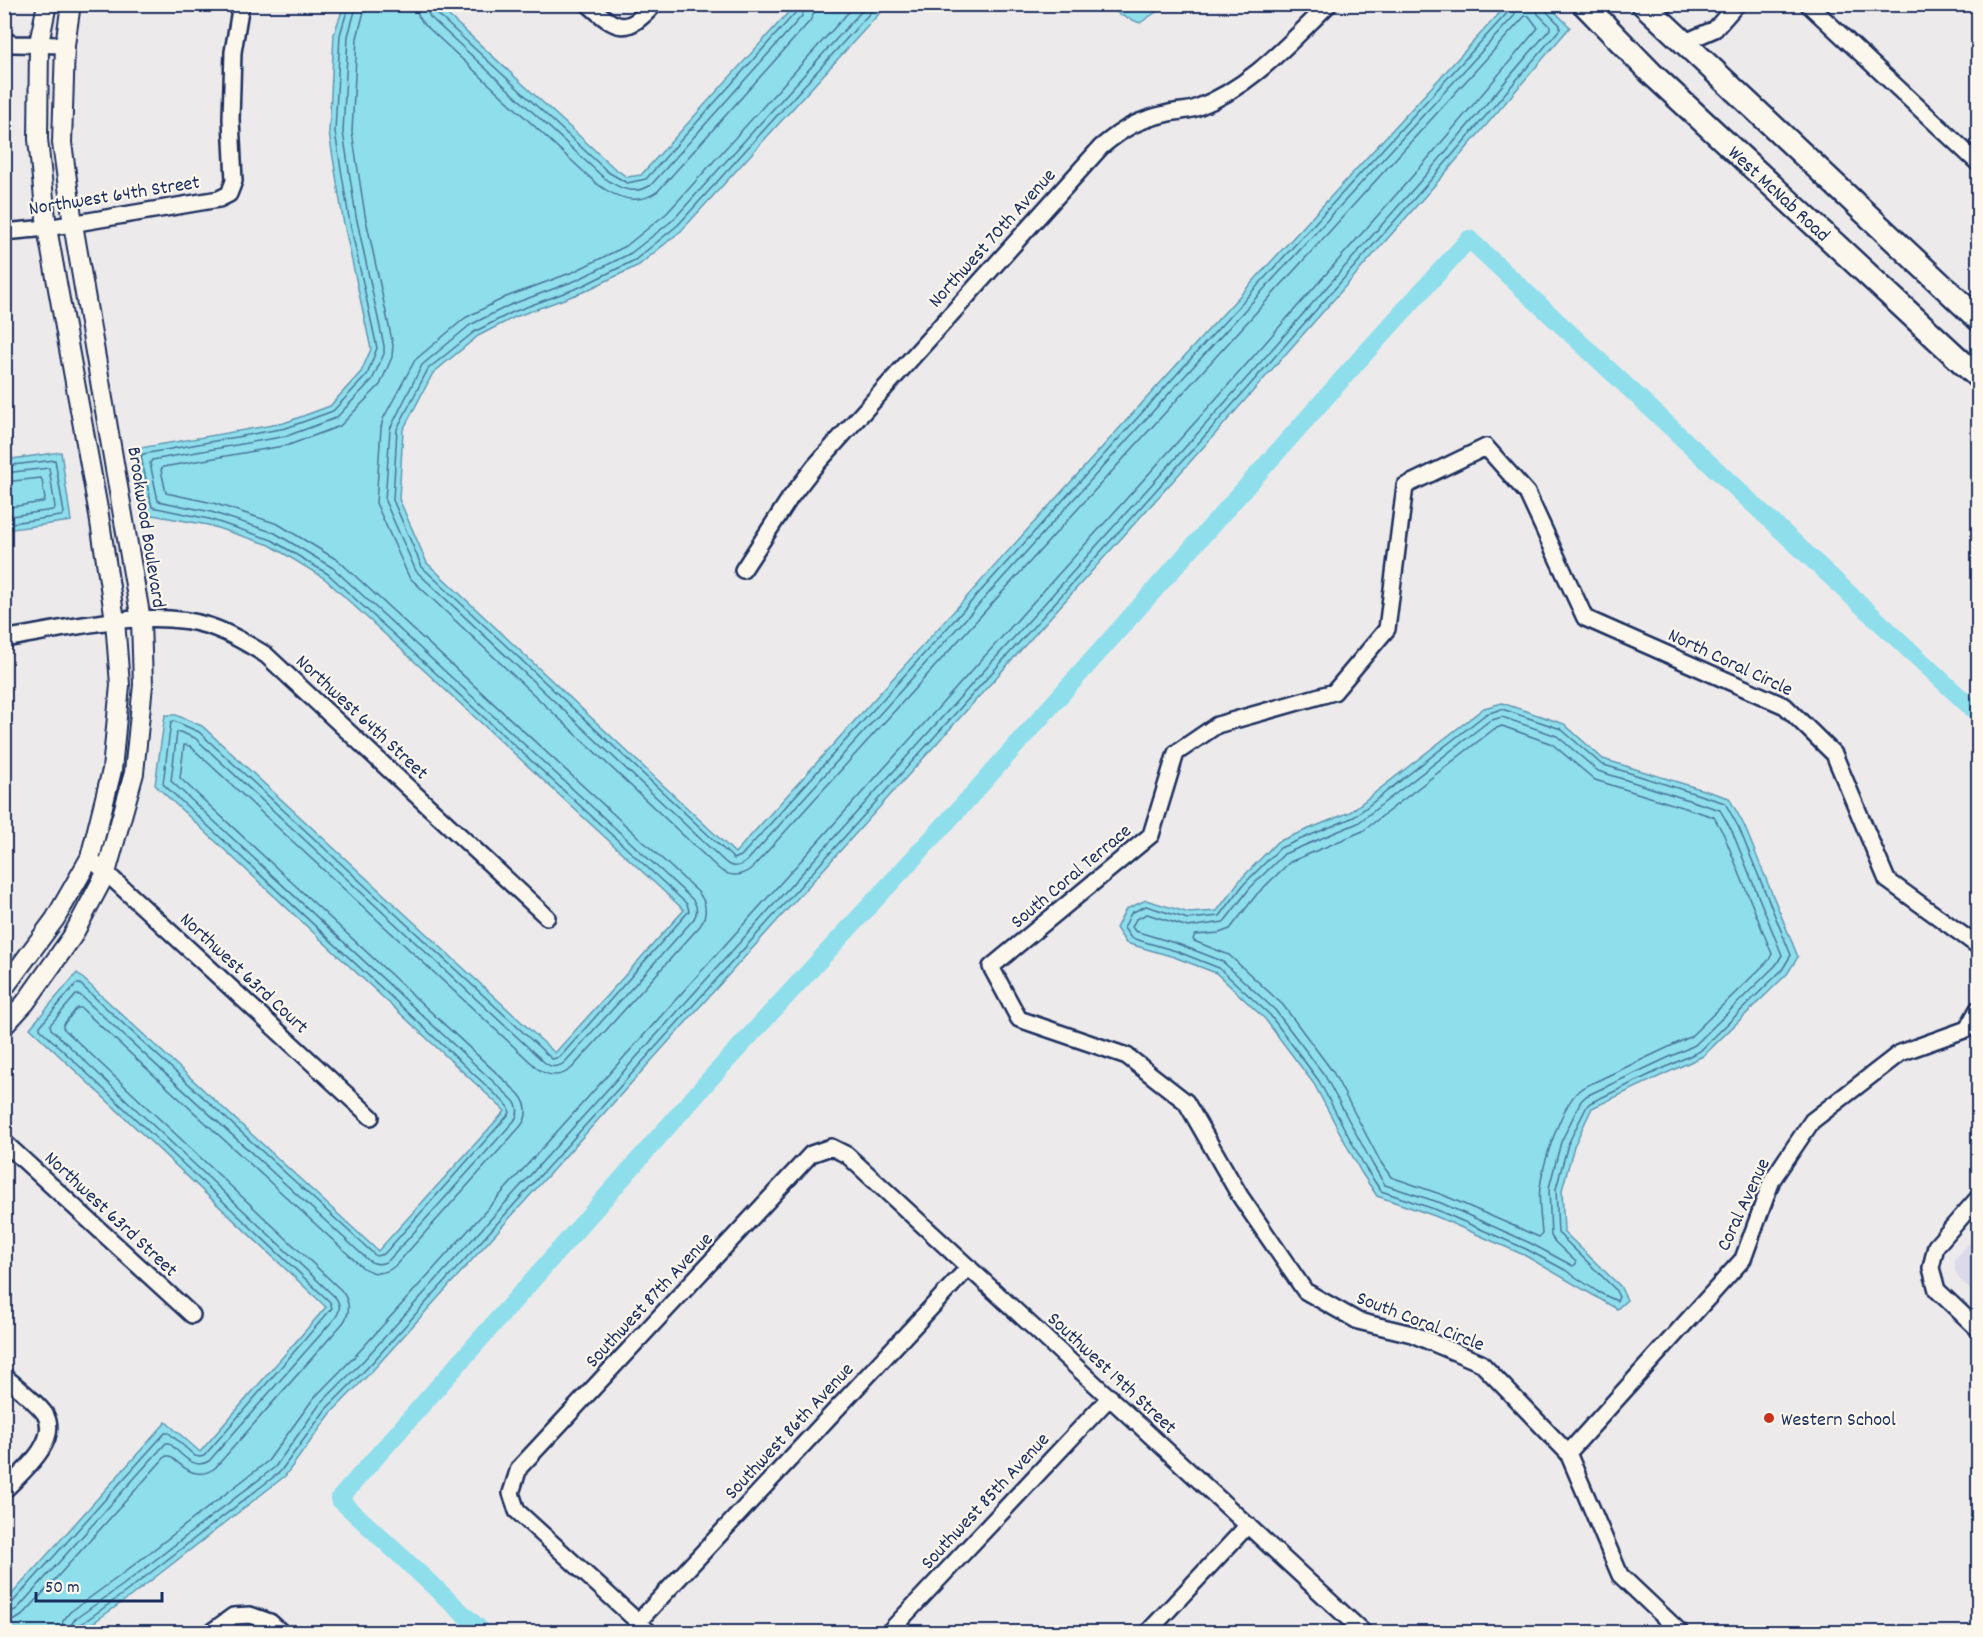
<svg xmlns="http://www.w3.org/2000/svg" width="1983" height="1637" viewBox="0 0 1983 1637" font-family="Dekko,sans-serif">
<style>
.built{fill:#dcdaea}
.water{fill:#8fdeec;stroke:#6198b3;stroke-width:1.5}
.lines{fill:none;stroke-linecap:round;stroke-linejoin:round}
.shore{stroke:#497597;stroke-width:1.5}
.canal{stroke:#8fdeec;stroke-width:18}
.minor-casing{stroke:#1b2f5e;stroke-width:20}
.tertiary-casing{stroke:#1b2f5e;stroke-width:22}
.primary-casing{stroke:#1b2f5e;stroke-width:27}
.minor{stroke:#fbf7ec;stroke-width:15}
.tertiary{stroke:#fbf7ec;stroke-width:18}
.primary{stroke:#fbf7ec;stroke-width:22}
.poi-dot{fill:#c8321e;stroke:#fbf7ec;stroke-width:2}
.labels{text-anchor:middle;stroke-width:4.5;stroke-linejoin:round;paint-order:stroke}
.street-label{font-size:20px;fill:#1b2f5e;stroke:#fbf7ec}
.poi-label{font-size:20px;fill:#1b2f5e;stroke:#fbf7ec;text-anchor:start}
</style>
<rect width="100%" height="100%" fill="#edeaeb"/>
<filter id="ink" filterUnits="userSpaceOnUse"><feTurbulence type="fractalNoise" baseFrequency=".0167" numOctaves="2"/><feDisplacementMap in="SourceGraphic" scale="12" xChannelSelector="R" yChannelSelector="G"/><feConvolveMatrix kernelMatrix="1 2 1 2 8 2 1 2 1" color-interpolation-filters="sRGB"/></filter>
<g filter="url(#ink)">
<path class="built" d="M 1978,1233 L 1978,1297 L 1959,1279 L 1955,1270 L 1955,1259 Z"/>
<path class="water" d="M 344,5 L 437,5 L 613,167 L 627,177 L 641,175 L 795,5 L 887,5 L 682,230 L 639,265 L 583,292 L 515,317 L 478,336 L 433,373 L 403,430 L 399,499 L 427,563 L 735,853 L 1201,338 L 1507,5 L 1548,5 L 1570,27 L 1441,178 L 1216,433 L 373,1370 L 331,1413 L 285,1476 L 131,1596 L 80,1632 L 5,1632 L 5,1602 L 166,1422 L 200,1452 L 326,1307 L 30,1028 L 77,973 L 378,1251 L 505,1111 L 155,785 L 165,715 L 176,715 L 202,726 L 555,1053 L 684,910 L 324,578 L 270,545 L 208,525 L 147,514 L 134,449 L 284,423 L 330,406 L 361,372 L 371,349 L 343,219 L 329,133 L 334,34 Z
M 1108,5 L 1163,5 L 1162,8 L 1140,23 L 1120,15 Z
M 61,452 L 71,521 L 5,530 L 5,460 Z
M 1502,703 L 1564,724 L 1603,759 L 1729,798 L 1744,825 L 1798,957 L 1787,974 L 1703,1056 L 1592,1108 L 1574,1146 L 1562,1190 L 1564,1232 L 1620,1286 L 1627,1300 L 1617,1309 L 1524,1255 L 1435,1216 L 1377,1196 L 1361,1172 L 1314,1084 L 1265,1019 L 1216,973 L 1174,957 L 1126,943 L 1116,928 L 1126,909 L 1146,900 L 1189,913 L 1217,911 L 1240,880 L 1277,842 L 1350,812 L 1484,708 Z"/>
<g class="lines">
<path class="shore" d="M 417,4 L 418,15 L 423,23 L 597,184 C 615,197 637,207 658,191 L 810,21 L 814,13 L 815,4
M 426,4 L 427,11 L 430,17 L 603,177 C 618,188 634,196 651,185 L 802,16 L 806,4
M 433,4 L 435,12 L 608,172 L 627,183 L 646,179 L 797,11 L 799,4
M 868,4 L 673,220 L 631,253 L 577,280 L 510,305 L 470,325 L 422,365 L 390,429 L 385,501 L 416,571 L 725,862 C 732,868 740,867 747,861 L 1211,347 L 1514,16 L 1518,4
M 878,4 L 678,225 L 635,260 L 580,287 L 513,312 L 474,332 L 428,369 L 397,429 L 393,500 L 422,567 L 734,859 L 741,856 L 1206,342 L 1509,11 L 1511,4
M 4,466 L 55,460 L 64,513 L 61,516 L 4,524
M 4,473 L 49,468 L 55,507 L 53,510 L 4,517
M 4,482 L 41,478 L 42,480 L 45,499 L 43,502 L 4,508
M 1502,709 L 1561,729 L 1601,764 L 1725,803 L 1739,828 L 1791,955 L 1782,970 L 1700,1051 L 1590,1103 L 1587,1106 L 1568,1144 L 1556,1189 L 1558,1233 L 1615,1289 L 1619,1297 L 1617,1301 L 1598,1292 L 1565,1270 L 1526,1249 L 1437,1210 L 1381,1191 L 1366,1169 L 1319,1081 L 1270,1015 L 1219,968 L 1176,951 L 1131,938 L 1124,928 L 1131,913 L 1146,906 L 1188,919 L 1220,916 L 1244,884 L 1280,848 L 1354,817 L 1486,714 Z
M 1502,717 L 1557,736 L 1598,771 L 1720,810 L 1732,831 L 1782,955 L 1776,965 L 1695,1045 L 1586,1096 L 1581,1101 L 1561,1142 L 1549,1188 L 1551,1236 L 1555,1242 L 1576,1262 L 1576,1264 L 1573,1266 L 1530,1243 L 1441,1203 L 1385,1185 L 1373,1165 L 1325,1076 L 1275,1010 L 1222,961 L 1178,944 L 1135,931 L 1132,927 L 1136,919 L 1147,914 L 1188,927 L 1224,922 L 1250,888 L 1284,854 L 1358,823 L 1489,721 Z
M 1502,726 L 1552,744 L 1595,780 L 1714,817 L 1724,835 L 1772,954 L 1769,960 L 1690,1037 L 1582,1088 C 1562,1102 1543,1163 1540,1187 C 1538,1202 1541,1219 1542,1234 L 1539,1237 L 1443,1195 L 1391,1177 L 1380,1161 L 1333,1072 L 1283,1005 L 1229,955 L 1194,941 L 1193,939 L 1195,935 L 1219,933 L 1230,929 L 1257,894 L 1290,862 L 1363,831 L 1494,729 Z
M 4,1605 L 12,1603 L 165,1433 L 169,1433 L 195,1456 L 200,1457 L 204,1456 L 332,1308 L 330,1302 L 40,1029 L 40,1026 L 76,984 L 80,984 L 376,1256 L 384,1254 L 510,1113 L 508,1106 L 163,784 L 171,722 L 174,721 L 199,732 L 552,1059 L 560,1057 L 689,911 L 687,904 L 328,574 L 272,540 L 209,519 L 152,507 L 141,457 L 143,454 L 286,428 L 333,411 L 367,375 L 377,348 L 349,218 L 335,132 L 340,35 L 349,4
M 4,1613 L 11,1612 L 17,1609 L 166,1443 L 169,1443 C 181,1453 193,1471 209,1461 L 336,1317 C 341,1310 340,1303 335,1297 L 51,1029 L 50,1025 L 76,995 L 80,995 L 368,1260 C 375,1265 382,1265 389,1260 L 514,1121 C 519,1114 519,1107 513,1100 L 171,781 L 177,732 L 180,732 L 195,738 L 544,1062 C 551,1068 558,1068 565,1062 L 693,920 C 698,913 698,906 692,899 L 333,568 L 275,533 L 211,512 L 158,501 L 150,463 L 152,460 L 287,436 L 336,418 L 372,380 L 384,354 L 384,346 L 356,216 L 343,132 L 348,36 L 357,4
M 4,1622 L 15,1620 L 23,1615 L 166,1456 L 170,1456 C 184,1468 196,1481 215,1468 L 343,1323 C 351,1312 350,1301 341,1290 L 63,1028 L 63,1025 L 77,1008 L 81,1008 L 362,1267 C 373,1275 384,1275 395,1266 L 520,1127 C 529,1116 528,1105 519,1094 L 180,778 L 184,745 L 190,746 L 538,1069 C 549,1077 561,1077 572,1068 L 700,926 C 708,914 707,903 698,892 L 339,561 L 278,524 L 213,503 L 166,493 L 161,470 L 163,467 L 289,445 L 340,426 L 380,385 L 392,357 L 393,345 L 365,215 L 352,132 L 357,38 L 366,4
M 61,1632 L 63,1621 L 70,1612 L 117,1578 L 268,1461 L 313,1399 L 357,1354 L 1199,418 L 1424,163 L 1538,28 L 1529,16 L 1525,16 L 753,867 C 742,877 731,878 719,869 L 409,577 L 376,503 L 381,428 L 383,419 L 415,360 L 465,318 L 506,297 L 573,272 L 626,246 L 667,213 L 856,4
M 70,1632 L 71,1625 L 75,1619 L 123,1585 L 275,1467 L 320,1404 L 364,1360 L 1206,424 L 1431,169 L 1550,29 L 1550,26 L 1538,14 L 1536,4
M 77,1632 L 80,1625 L 127,1591 L 280,1472 L 326,1409 L 369,1366 L 1211,429 L 1436,174 L 1560,29 L 1560,25 L 1545,10 L 1544,4"/>
<path class="canal" d="M 483,1632 L 339,1499 L 709,1080 L 970,797 L 1360,359 L 1469,239 L 1978,714"/>
<defs>
<path id="minor" d="M 588,4 C 618,31 626,35 655,4
M 1808,4 L 1978,163
M 4,40 L 13,44 L 65,45
M 1683,43 L 1715,29 L 1737,4
M 4,232 L 47,228 L 219,199 L 229,194 L 234,181 L 231,119 L 233,52 L 241,4
M 743,570 L 790,498 L 814,467 L 1101,147 C 1125,127 1138,120 1169,113 C 1178,111 1188,111 1196,108 C 1250,88 1289,43 1329,4
M 4,639 C 64,629 152,607 209,626 C 230,633 248,644 266,655 L 547,917
M 90,858 L 371,1117
M 4,1142 L 192,1315
M 1978,1198 L 1936,1246 L 1931,1268 L 1937,1290 L 1978,1329
M 4,1376 C 14,1384 39,1405 45,1414 C 61,1441 21,1473 4,1491
M 1568,1453 L 1743,1259 L 1772,1180 L 1812,1121 L 1900,1053 L 1967,1029 L 1978,1009
M 638,1622 L 969,1267
M 211,1632 L 233,1616 L 250,1615 L 270,1622 L 281,1632
M 649,1632 L 517,1511 L 511,1493 L 519,1468 L 811,1154 L 831,1147 L 847,1155 L 1363,1632
M 889,1632 L 1110,1397
M 1148,1632 L 1248,1525
M 1680,1632 L 1620,1575 L 1568,1453 L 1481,1363 L 1412,1334 L 1358,1321 L 1305,1291 L 1240,1196 L 1186,1102 L 1127,1056 L 1019,1019 L 991,967 L 1151,835 L 1176,753 L 1217,725 L 1334,692 L 1387,629 L 1405,486 L 1486,447 L 1527,493 L 1585,618 L 1785,706 L 1834,754 L 1887,880 L 1978,946"/>
<path id="tertiary" d="M 4,988 L 55,919 L 90,858 L 112,770 L 120,685 L 115,620 L 98,509 L 47,228 L 38,139 L 39,43 L 47,4
M 4,1026 L 25,1003 L 72,937 L 106,873 L 134,773 L 143,685 L 141,620 L 73,224 L 62,143 L 65,45 L 71,4"/>
<g id="primary">
<path id="s1" d="M 1584,4 L 1651,73 L 1978,377"/>
<path d="M 1643,4 L 1978,319"/>
</g>
</defs>
<use href="#minor" class="minor-casing"/>
<use href="#tertiary" class="tertiary-casing"/>
<use href="#primary" class="primary-casing"/>
<use href="#minor" class="minor"/>
<use href="#tertiary" class="tertiary"/>
<use href="#primary" class="primary"/>
</g>
</g>
<circle class="poi-dot" cx="1769" cy="1418" r="6"/>
<g class="labels">
<g class="street-label">
<text dy="7" stroke="none"><textPath href="#s1" startOffset="272">West McNab Road</textPath></text>
<text transform="translate(114 194) rotate(-9)" y="7">Northwest 64th Street</text>
<text transform="translate(991 237) rotate(-48)" y="7">Northwest 70th Avenue</text>
<text transform="translate(148 527) rotate(81)" y="7">Brookwood Boulevard</text>
<text transform="translate(1731 661) rotate(25)" y="7">North Coral Circle</text>
<text transform="translate(363 716) rotate(43)" y="7">Northwest 64th Street</text>
<text transform="translate(1070 875) rotate(-40)" y="7">South Coral Terrace</text>
<text transform="translate(245 972) rotate(43)" y="7">Northwest 63rd Court</text>
<text transform="translate(1742 1204) rotate(-65)" y="7">Coral Avenue</text>
<text transform="translate(112 1213) rotate(43)" y="7">Northwest 63rd Street</text>
<text transform="translate(648 1299) rotate(-47)" y="7">Southwest 87th Avenue</text>
<text transform="translate(1421 1320) rotate(21)" y="7">South Coral Circle</text>
<text transform="translate(1113 1372) rotate(43)" y="7">Southwest 19th Street</text>
<text transform="translate(788 1430) rotate(-47)" y="7">Southwest 86th Avenue</text>
<text transform="translate(984 1500) rotate(-47)" y="7">Southwest 85th Avenue</text>
</g>
<g class="poi-label">
<text x="1781" y="1425">Western School</text>
</g>
</g>
<rect width="1983" height="1637" fill="none" stroke="#fbf7ec" stroke-width="24"/>
<rect x="12" y="12" width="1959" height="1613" fill="none" stroke="#1b2f5e" stroke-width="2" filter="url(#ink)"/>
<path d="M36 1592v9h126v-9" fill="none" stroke="#1b2f5e" stroke-width="3"/>
<text x="45" y="1592" font-size="18" fill="#1b2f5e" stroke="#fbf7ec" stroke-width="4.5" paint-order="stroke">50 m</text>
</svg>
